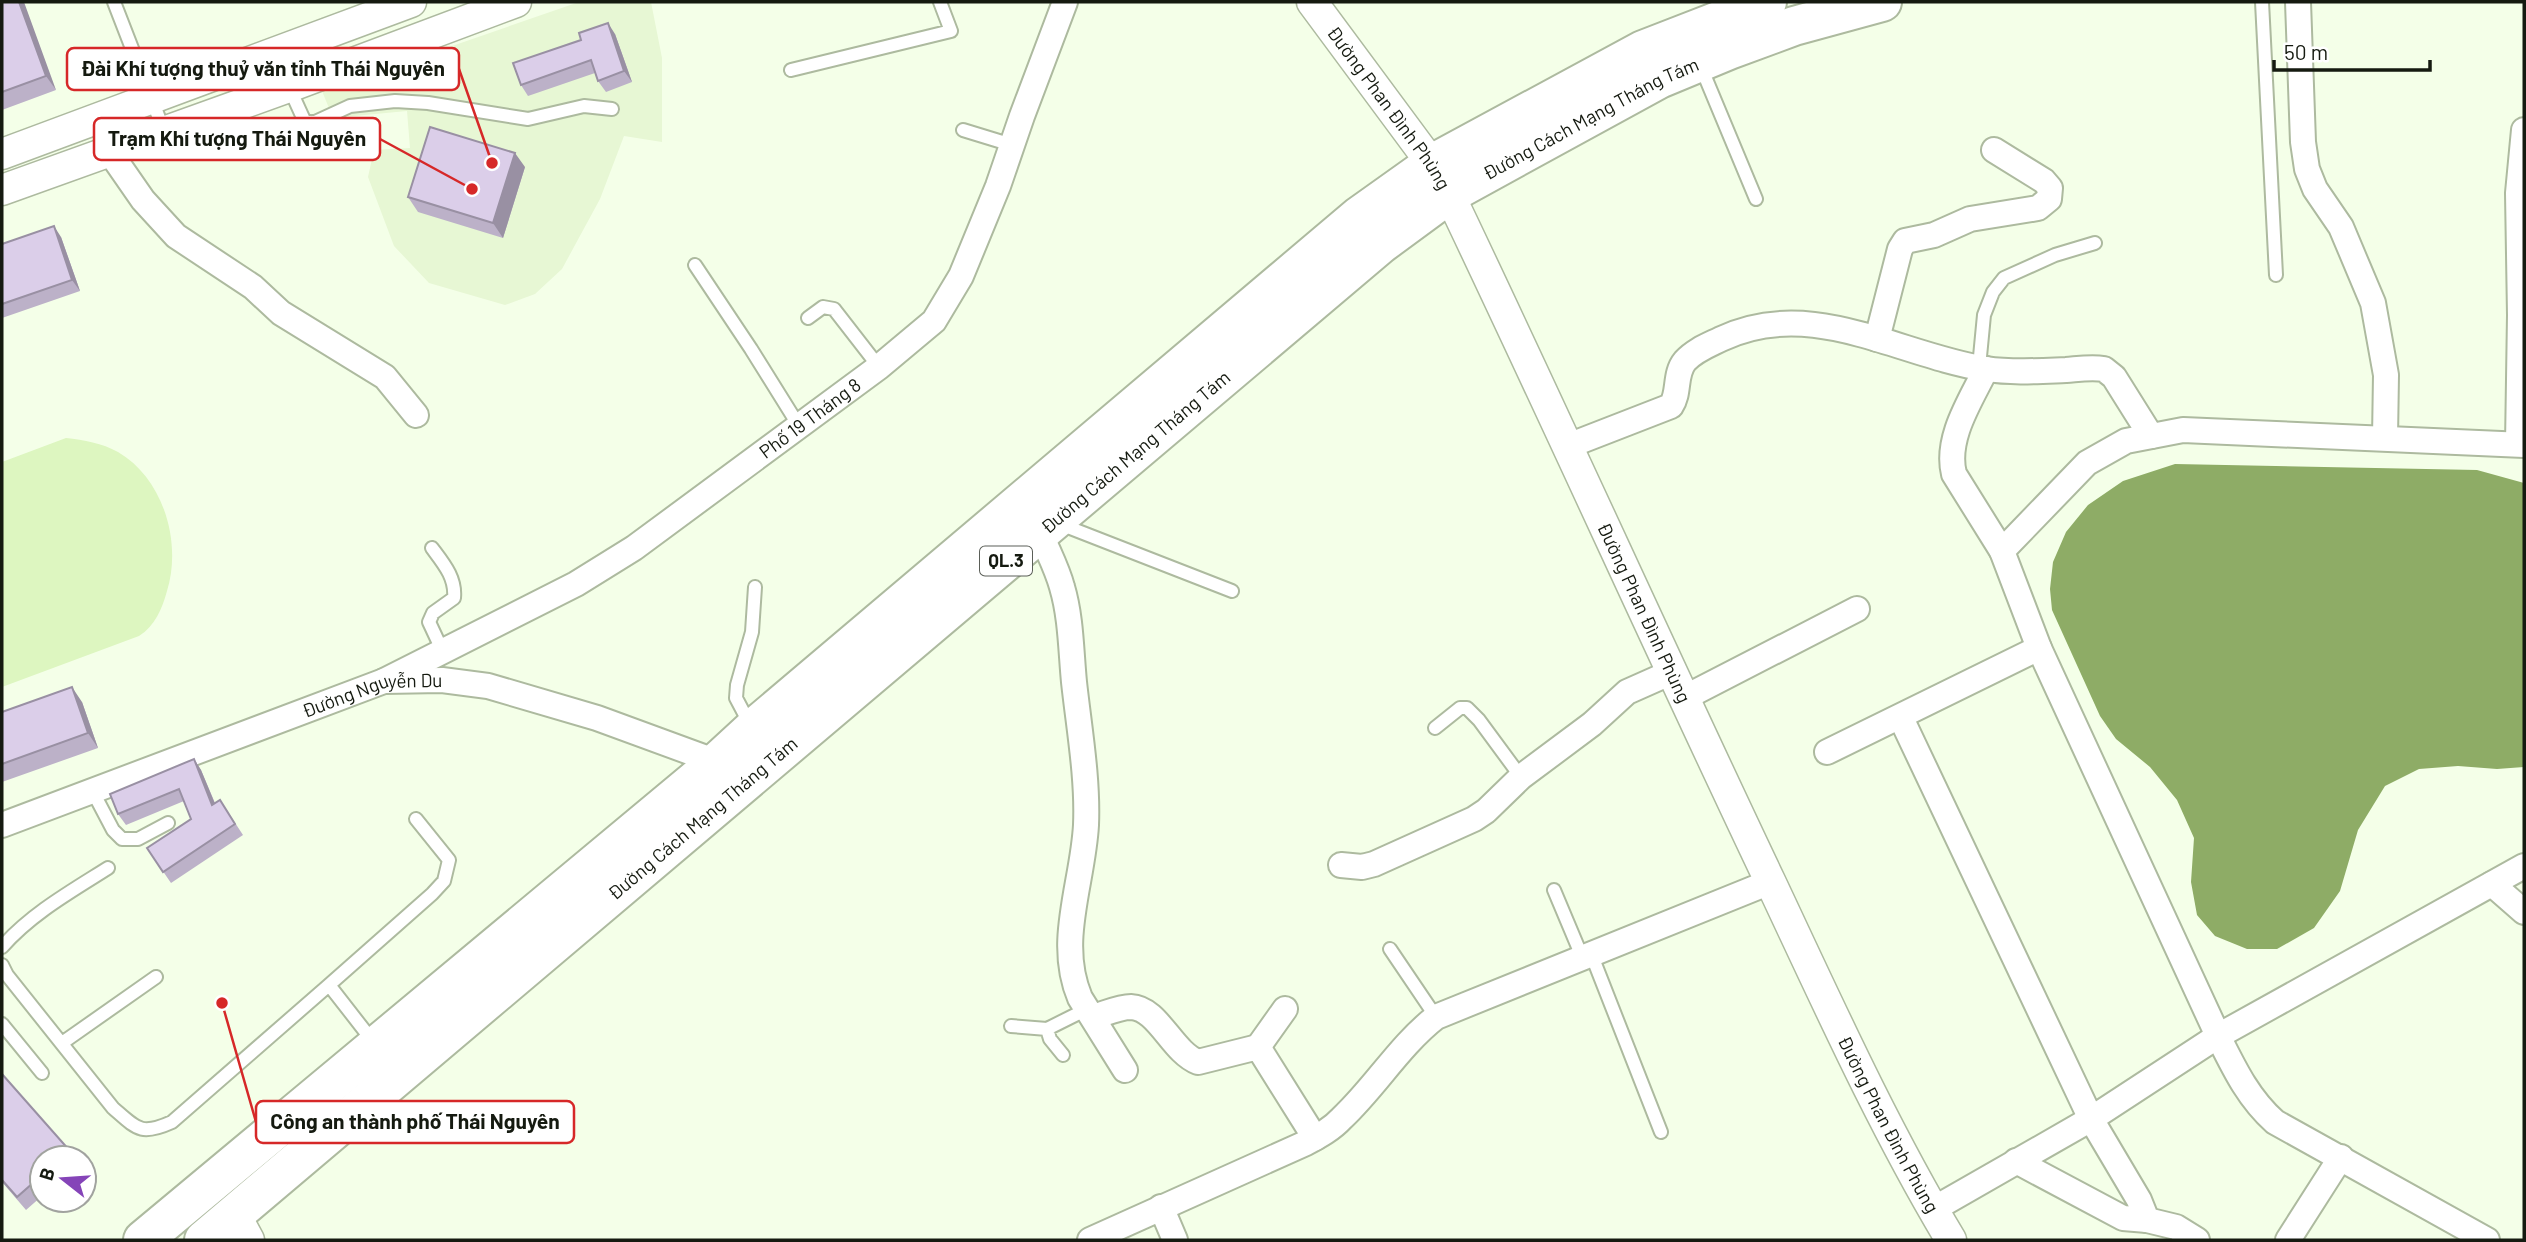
<svg xmlns="http://www.w3.org/2000/svg" width="2526" height="1242" viewBox="0 0 2526 1242" font-family="Barlow,sans-serif">
<style>
.built{fill:#e7f7d4}
.green{fill:#ddf6c0}
.water{fill:#8eac66}
.lines{fill:none;stroke-linecap:round;stroke-linejoin:round}
.service-casing{stroke:#adba9f;stroke-width:16}
.minor-casing{stroke:#adba9f;stroke-width:28}
.tertiary-casing{stroke:#adba9f;stroke-width:33}
.trunk-casing{stroke:#adba9f;stroke-width:42}
.service{stroke:#fff;stroke-width:12}
.minor{stroke:#fff;stroke-width:24}
.tertiary{stroke:#fff;stroke-width:30}
.trunk{stroke:#fff;stroke-width:38}
.wall{fill:#bcb1c8}
.shaded-wall{fill:#9990a3}
.building{fill:#dbcee9;stroke:#9990a3;stroke-width:2}
.labels{text-anchor:middle;stroke-width:7;stroke-linejoin:round;paint-order:stroke}
.shield{fill:#fff;stroke:#5b5f58;stroke-width:2}
.shield-label{font-size:18px;font-weight:bold;fill:#151a10}
.street-label{font-size:19px;fill:#151a10;stroke:#fff}
.leader{fill:none;stroke:#d62828;stroke-width:2.5}
.callout-dot{fill:#d62828;stroke:#fff;stroke-width:2.5}
.callout{fill:#fff;stroke:#d62828;stroke-width:2.5}
.callout-label{font-size:21px;text-anchor:middle;font-weight:bold;fill:#151a10}
</style>
<rect width="100%" height="100%" fill="#f4ffe8"/>
<path class="built" d="M 579,2 L 651,2 L 662,58 L 662,142 L 624,136 L 600,199 L 562,269 L 535,294 L 505,305 L 429,283 L 394,246 L 368,177 L 374,150 L 410,148 L 407,111 L 333,118 L 322,91 Z"/>
<path class="green" d="M 66,438 C 84,440 102,443 118,452 C 164,479 182,543 167,591 C 162,609 155,626 139,636 L 2,687 L 2,462 Z"/>
<path class="water" d="M 2175,464 L 2477,470 L 2524,483 L 2524,767 L 2497,769 L 2458,766 L 2419,769 L 2385,786 L 2358,830 L 2340,891 L 2314,928 L 2277,949 L 2247,949 L 2215,936 L 2197,915 L 2191,882 L 2194,838 L 2177,800 L 2150,767 L 2116,739 L 2100,716 L 2052,610 L 2050,589 L 2053,562 L 2066,532 L 2088,505 L 2123,481 Z"/>
<g class="lines">
<defs>
<path id="service" d="M 114,2 L 164,131
M 2262,2 L 2276,275
M 1701,67 L 1756,199
M 791,70 L 951,31 L 940,2
M 289,87 L 304,120 L 313,123 L 350,106 L 395,101 L 428,103 L 528,119 L 584,106 L 612,109
M 963,130 L 1012,145
M 695,265 L 751,349 L 799,426
M 808,318 L 823,307 L 834,309 L 879,367
M 1979,367 L 1984,315 L 1993,292 L 2004,278 L 2055,255 L 2095,243
M 1060,524 L 1232,591
M 432,548 C 444,564 456,578 454,598 L 433,613 L 429,622 L 443,652
M 752,724 L 745,715 L 736,698 L 737,685 L 752,632 L 755,587
M 1435,728 L 1460,708 L 1467,708 L 1479,720 L 1521,777
M 93,792 L 113,830 L 122,839 L 138,839 L 168,823
M 1554,890 L 1583,959
M 2,947 C 31,914 70,892 108,868
M 1390,949 L 1436,1017
M 1592,956 L 1661,1132
M 2,965 L 7,975 L 113,1108 C 137,1129 141,1136 172,1122 L 329,985
M 2,1024 L 42,1073
M 1011,1026 L 1047,1029 L 1087,1009
M 1047,1029 L 1050,1039 L 1063,1055
M 62,1043 L 156,977
M 375,1044 L 329,985 L 432,894 L 444,881 L 449,860 L 416,819"/>
<g id="minor">
<path d="M 2298,2 L 2303,142 L 2307,169 L 2315,189 L 2341,227 L 2373,303 L 2386,375 L 2385,438"/>
<path d="M 109,151 L 143,200 L 176,236 L 253,287 L 281,313 L 385,377 L 416,415"/>
<path d="M 1877,339 L 1900,249 L 1905,241 L 1934,235 L 1970,219 L 2038,208 L 2049,199 L 2050,188 L 2044,181 L 1994,150"/>
<path d="M 1986,369 C 1971,400 1945,438 1954,474 L 2002,551"/>
<path d="M 2518,444 L 2520,315 L 2518,193 L 2524,130"/>
<path d="M 1568,446 L 1671,406 C 1680,393 1674,374 1685,361 C 1695,350 1709,345 1721,339 C 1811,296 1898,355 1986,369 C 2012,373 2040,371 2066,370 C 2079,369 2091,367 2104,369 L 2114,377 L 2151,436"/>
<path d="M 1040,532 C 1047,550 1057,568 1062,587 C 1071,617 1071,651 1074,682 C 1079,728 1088,778 1086,825 C 1083,883 1056,942 1080,998 L 1125,1070"/>
<path id="s1" d="M 384,681 L 576,584 L 634,548 L 879,367 L 934,321 L 961,276 L 998,186 L 1022,116 L 1065,2"/>
<path d="M 1684,698 L 1857,609"/>
<path d="M 1901,718 L 2091,1119 L 2139,1200 L 2147,1220 L 2176,1227 L 2197,1240"/>
<path d="M 1827,752 L 2039,648"/>
<path id="s2" d="M 2,825 L 384,681 L 442,680 L 488,686 L 597,718 L 717,762 L 724,770"/>
<path d="M 1341,865 L 1362,867 L 1374,864 L 1474,819 L 1486,811 L 1521,777 L 1592,724 L 1627,692 L 1672,672"/>
<path d="M 2492,884 L 2524,912"/>
<path d="M 1093,1017 C 1104,1014 1119,1007 1131,1007 C 1158,1008 1172,1052 1198,1062 L 1258,1047 L 1315,1138"/>
<path d="M 1258,1047 L 1285,1009"/>
<path d="M 2016,1161 L 2123,1218 L 2147,1220"/>
<path d="M 1161,1207 L 1175,1240"/>
<path d="M 1932,1210 L 2091,1119 L 2218,1036 L 2524,866"/>
<path d="M 1090,1240 L 1306,1143 C 1319,1136 1332,1129 1342,1118 C 1376,1086 1399,1046 1436,1017 L 1770,882"/>
<path d="M 2288,1240 L 2341,1157"/>
<path d="M 2487,1240 L 2275,1122 C 2248,1098 2234,1068 2218,1036 L 2039,648 L 2002,551 L 2087,463 L 2126,441 L 2183,430 L 2524,445"/>
</g>
<g id="tertiary">
<path id="s3" d="M 1312,2 L 1432,164 L 1449,194 C 1558,422 1661,652 1770,881 C 1827,1002 1882,1125 1951,1240"/>
<path d="M 2,154 L 411,2"/>
<path d="M 2,190 L 289,87 L 516,2"/>
<path d="M 235,1214 L 249,1240"/>
</g>
<g id="trunk">
<path d="M 143,1240 L 717,762 L 755,727 L 1359,216 L 1432,164 L 1643,50 L 1767,2"/>
<path id="s4" d="M 204,1240 L 1381,244 L 1449,194 L 1659,79 L 1729,50 L 1794,26 L 1882,2"/>
</g>
</defs>
<use href="#service" class="service-casing"/>
<use href="#minor" class="minor-casing"/>
<use href="#tertiary" class="tertiary-casing"/>
<use href="#trunk" class="trunk-casing"/>
<use href="#service" class="service"/>
<use href="#minor" class="minor"/>
<use href="#tertiary" class="tertiary"/>
<use href="#trunk" class="trunk"/>
</g>
<path class="wall" d="M 2,2 L 56,90 L 2,110 Z
M 615,34 L 632,82 L 606,92 L 598,81 L 595,73 L 528,96 L 521,85 Z
M 525,167 L 503,238 L 418,212 L 408,197 Z
M 61,237 L 80,291 L 2,318 L 2,244 Z
M 82,702 L 98,748 L 2,782 L 2,712 Z
M 194,759 L 201,770 L 215,803 L 220,800 L 243,835 L 171,883 L 147,848 L 191,819 L 184,801 L 126,825 L 118,814 Z
M 2,1074 L 75,1158 L 42,1158 L 42,1196 L 26,1210 L 2,1182 Z"/>
<path class="shaded-wall" d="M 19,2 L 24,2 L 56,90 L 46,76 Z
M 608,23 L 615,34 L 632,82 L 624,71 Z
M 515,153 L 525,167 L 503,238 L 493,223 Z
M 54,226 L 61,237 L 80,291 L 72,280 Z
M 72,687 L 82,702 L 98,748 L 88,733 Z
M 194,759 L 201,770 L 220,816 L 212,805 Z"/>
<path class="building" d="M 2,2 L 19,2 L 46,76 L 2,92 Z
M 608,23 L 624,71 L 598,81 L 591,60 L 521,85 L 513,63 L 581,40 L 579,33 Z
M 430,127 L 515,153 L 493,223 L 408,197 Z
M 54,226 L 72,280 L 2,304 L 2,244 Z
M 72,687 L 88,733 L 2,764 L 2,712 Z
M 194,759 L 212,805 L 220,800 L 235,824 L 163,872 L 147,848 L 191,819 L 179,789 L 118,814 L 110,794 Z
M 2,1074 L 70,1151 L 62,1158 L 42,1158 L 42,1175 L 17,1197 L 2,1180 Z"/>
<g class="labels">
<rect class="shield" x="980" y="546.5" width="52" height="29" rx="5"/>
<g class="shield-label">
<text x="1006" y="567">QL.3</text>
</g>
<g class="street-label">
<text dy="7" stroke="none"><textPath href="#s3" startOffset="131">Đường Phan Đình Phùng</textPath></text>
<text dy="7" stroke="none"><textPath href="#s4" startOffset="1787">Đường Cách Mạng Tháng Tám</textPath></text>
<text dy="7" stroke="none"><textPath href="#s1" startOffset="502">Phố 19 Tháng 8</textPath></text>
<text dy="7" stroke="none"><textPath href="#s4" startOffset="1220">Đường Cách Mạng Tháng Tám</textPath></text>
<text dy="7" stroke="none"><textPath href="#s3" startOffset="698">Đường Phan Đình Phùng</textPath></text>
<text dy="7" stroke="none"><textPath href="#s2" startOffset="394">Đường Nguyễn Du</textPath></text>
<text dy="7" stroke="none"><textPath href="#s4" startOffset="653">Đường Cách Mạng Tháng Tám</textPath></text>
<text dy="7" stroke="none"><textPath href="#s3" startOffset="1265">Đường Phan Đình Phùng</textPath></text>
</g>
</g>
<path class="leader" d="M492 163L459 69M472 189L380 139M222 1003L256 1122"/>
<g class="callout-dot">
<circle cx="492" cy="163" r="7"/>
<circle cx="472" cy="189" r="7"/>
<circle cx="222" cy="1003" r="7"/>
</g>
<g class="callout">
<rect x="67" y="48" width="392" height="42" rx="7"/>
<rect x="94" y="118" width="286" height="42" rx="7"/>
<rect x="256" y="1101" width="318" height="42" rx="7"/>
</g>
<g class="callout-label">
<text x="263" y="76">Đài Khí tượng thuỷ văn tỉnh Thái Nguyên</text>
<text x="237" y="146">Trạm Khí tượng Thái Nguyên</text>
<text x="415" y="1129">Công an thành phố Thái Nguyên</text>
</g>
<rect width="2526" height="1242" fill="none" stroke="#151a10" stroke-width="7"/>
<g transform="translate(63 1179) rotate(287)"><circle r="33" fill="#ffffff" stroke="#a1a39f" stroke-width="2"/>
<path d="M0-5L12 26L0 18L-12 26Z" fill="#8544b8"/>
<text y="-10" font-size="19" font-weight="bold" text-anchor="middle" fill="#151a10">B</text>
</g>
<path d="M2274 60v10h156v-10" fill="none" stroke="#151a10" stroke-width="3.5"/>
<text x="2284" y="60" font-size="21" fill="#151a10" stroke="#ffffff" stroke-width="5" paint-order="stroke">50 m</text>
</svg>
